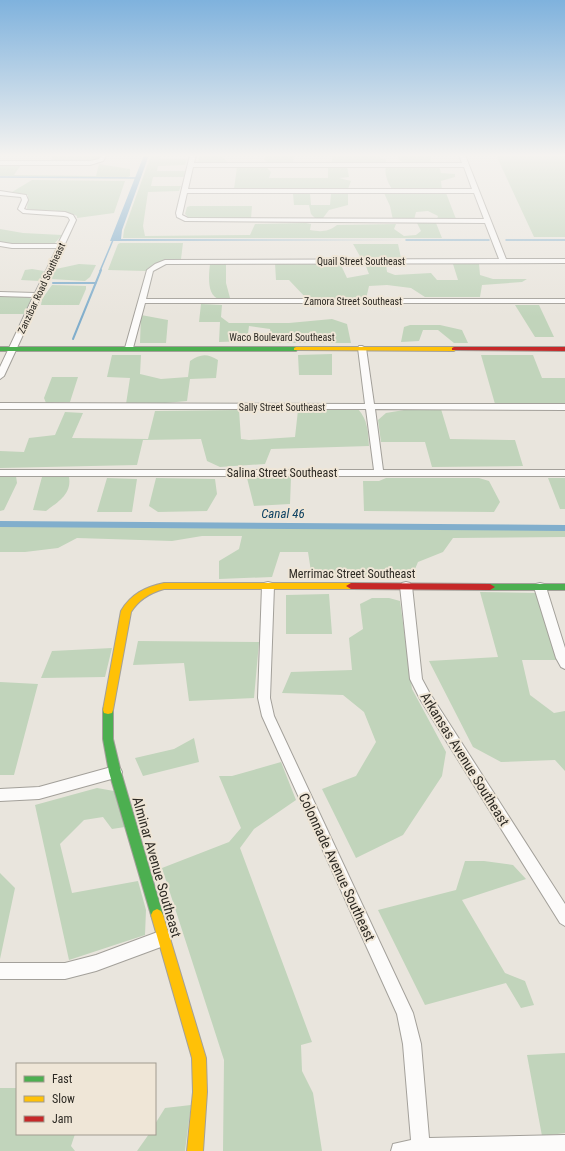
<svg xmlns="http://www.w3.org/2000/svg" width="565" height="1151" viewBox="0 0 565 1151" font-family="'Roboto Condensed',sans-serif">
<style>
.green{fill:#c1d4bb}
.water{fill:#81aecc}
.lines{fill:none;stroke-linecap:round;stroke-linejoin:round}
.stream-far1{stroke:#81aecc;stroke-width:1.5}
.stream{stroke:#81aecc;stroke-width:2}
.canal{fill:#81aecc;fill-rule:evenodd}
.street-casing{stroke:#a3a09a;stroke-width:2}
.fast-casing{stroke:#a3a09a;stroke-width:2}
.slow-casing{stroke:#a3a09a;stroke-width:2}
.jam-casing{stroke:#a3a09a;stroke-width:2}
.street{fill:#fcfbfa;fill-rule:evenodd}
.fast{fill:#4caf50;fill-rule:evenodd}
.slow{fill:#ffc107;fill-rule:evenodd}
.jam{fill:#c62828;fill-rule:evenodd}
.labels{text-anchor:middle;stroke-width:4;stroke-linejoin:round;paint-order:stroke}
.far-street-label{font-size:10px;fill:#2d2a24;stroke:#efe6d7}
.street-label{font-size:12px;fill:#2d2a24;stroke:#efe6d7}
.water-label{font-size:13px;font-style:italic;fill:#114464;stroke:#efe6d7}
.near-street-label{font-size:14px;fill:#2d2a24;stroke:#efe6d7}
</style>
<rect width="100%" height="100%" fill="#e9e5dd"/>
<path class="green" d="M 53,155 L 100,155 L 99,158 L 89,162 L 50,162 Z
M 151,155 L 161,155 L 160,159 L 187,159 L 185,165 L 158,166 L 157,171 L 185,171 L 184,177 L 153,177 L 151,186 L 181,186 L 179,191 L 148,192 L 143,226 L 145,236 L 250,235 L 255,224 L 306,223 L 311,224 L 310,230 C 321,232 328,232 337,225 L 396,224 L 394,229 L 404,236 L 416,235 L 421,231 L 417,223 L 436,223 L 442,238 L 123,238 L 124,230 Z
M 200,155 L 235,155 L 222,156 L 228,163 L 198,163 Z
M 265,155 L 298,155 L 294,156 L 293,163 L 269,163 L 264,160 Z
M 332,155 L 373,155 L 386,160 L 386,163 L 337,164 L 332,162 Z
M 399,155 L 428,155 L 431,157 L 430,163 L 404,163 L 398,159 Z
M 496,155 L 565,155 L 565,237 L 534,237 Z
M 99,164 L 130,169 L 130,176 L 126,178 L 0,176 L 0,165 L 21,165 L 14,175 L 96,176 Z
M 267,166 L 268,169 L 271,172 L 269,178 L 328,178 L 328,166 L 347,166 L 349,177 L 339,178 L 351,181 L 348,189 L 234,189 L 237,167 Z
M 386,166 L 439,166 L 441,173 L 455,174 L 455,177 L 441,181 L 442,190 L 393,190 C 388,184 384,174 386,166 Z
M 32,180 L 125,181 L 114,213 L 77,218 L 77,216 C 63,208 43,212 27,209 L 28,195 L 12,192 Z
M 310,193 L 311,205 L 330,205 L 331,194 L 348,194 L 348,205 L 329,210 L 323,218 L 316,219 L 311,214 L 309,205 L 294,205 L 293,194 Z
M 384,193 L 446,193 L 456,219 L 437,219 L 438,216 L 428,211 L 416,212 L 414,220 L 393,220 L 390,206 Z
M 190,206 L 252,206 L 251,219 L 199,220 L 189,218 L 185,214 L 187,207 Z
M 0,229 L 23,233 L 62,235 L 54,244 L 19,245 L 0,242 Z
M 120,243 L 183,243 L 181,259 C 166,260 157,261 146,271 L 108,270 L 118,244 Z
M 353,244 L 398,244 L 401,258 L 361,258 Z
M 275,263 L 340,263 L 347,278 L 369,274 L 365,264 L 386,263 L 387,272 L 395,275 L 431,273 L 437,280 L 458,280 L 453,264 L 479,264 L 480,275 L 493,279 L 527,279 L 522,282 L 482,285 L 480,297 L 425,297 L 411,288 L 387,285 L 369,286 L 366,299 L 306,298 L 289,280 L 276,280 Z
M 79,264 L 96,265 L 90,277 L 85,281 L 51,279 L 56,269 Z
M 210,264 L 226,264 L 226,283 L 230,298 C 227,299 223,300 220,299 C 206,297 209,273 210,264 Z
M 32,269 L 44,271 L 40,281 L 21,280 L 25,270 Z
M 52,285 L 86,286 L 86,289 L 79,305 L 41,305 L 42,299 Z
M 0,297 L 26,297 L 30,298 L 33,301 L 25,314 L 0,314 Z
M 201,304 L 222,305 L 221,317 L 229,323 L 289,323 L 332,319 L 347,324 L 351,343 L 273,343 L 270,329 L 249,326 L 247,341 L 219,342 L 220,322 L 199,322 Z
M 515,305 L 539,305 L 554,337 L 535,337 Z
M 141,315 L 168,320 L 166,343 L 140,343 Z
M 410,325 L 440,325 L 462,330 L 468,343 L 454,343 L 438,330 L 423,330 L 419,341 L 401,342 L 404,327 Z
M 332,354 L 332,375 L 299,375 L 298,355 Z
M 112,355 L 141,355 L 140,374 L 161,379 L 188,377 L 190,361 C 200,354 207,353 218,360 L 216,378 L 190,379 L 187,401 L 166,403 L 126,404 L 130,378 L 107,377 Z
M 481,355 L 533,355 L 542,378 L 565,378 L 565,403 L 495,404 Z
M 52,377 L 78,377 L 70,402 L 46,403 L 44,398 Z
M 358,409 C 368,420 368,432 369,446 L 271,449 L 265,464 L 220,467 L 207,461 L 201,439 L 143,440 L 137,465 L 0,468 L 0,451 L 24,452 L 29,438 L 55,435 L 65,412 L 83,413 L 72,438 L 148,439 L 155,411 L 239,410 L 241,439 L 249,440 L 295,437 L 298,410 Z
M 410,409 L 441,409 L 450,439 L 515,440 L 523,466 L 432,467 L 425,442 L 381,442 L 378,420 L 386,413 Z
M 16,476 L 17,483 L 4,510 L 0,511 L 0,477 Z
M 42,477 L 69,477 C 72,494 58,502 46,511 L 33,510 Z
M 291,477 L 290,504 L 254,506 L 247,478 Z
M 107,478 L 137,479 L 132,512 L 97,512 Z
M 156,478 L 215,479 L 217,494 L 207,511 L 158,512 L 149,506 Z
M 386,478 L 479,478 L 489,481 L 500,502 L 494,512 L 364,511 L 363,481 L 379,481 Z
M 548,478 L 565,478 L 565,509 L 560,509 Z
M 0,526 L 565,530 L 565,537 L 453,538 L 443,552 L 418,562 L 412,576 L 312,578 L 308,552 L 280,552 L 272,577 L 219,579 L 219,561 L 239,549 L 242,536 L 202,536 L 172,541 L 77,538 L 58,548 L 25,552 L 0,552 Z
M 480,592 L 536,593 L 557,660 L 522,660 L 530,695 L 554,713 L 565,711 L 565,771 L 555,760 L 501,762 L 473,747 L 429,661 L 498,657 Z
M 329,594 L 332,634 L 286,634 L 286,595 Z
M 372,598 L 389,598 L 400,601 L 412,689 L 446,752 L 442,776 L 403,835 L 356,858 L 322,789 L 356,776 L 376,742 L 364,712 L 343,695 L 282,693 L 291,672 L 352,670 L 349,638 L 363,629 L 360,604 Z
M 138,641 L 259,642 L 254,698 L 189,701 L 184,663 L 133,665 Z
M 112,648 L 105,677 L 41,678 L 52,651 Z
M 0,682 L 38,684 L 14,775 L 0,775 Z
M 194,738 L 199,762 L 143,776 L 135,758 L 174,749 Z
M 281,762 L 296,800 L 254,829 L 240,848 L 312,1042 L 301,1045 L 302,1071 L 313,1093 L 322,1151 L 223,1151 L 224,1060 L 162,868 L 229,842 L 241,828 L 219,776 L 232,776 Z
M 97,788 L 114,791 L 125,827 L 112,829 L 103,817 L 84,820 L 60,844 L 72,893 L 138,881 L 146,910 L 145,935 L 69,960 L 35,805 Z
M 465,861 L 484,861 L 513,865 L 526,879 L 462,900 L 505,973 L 525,981 L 534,1005 L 521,1008 L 506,983 L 425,1005 L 378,910 L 456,890 Z
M 0,873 L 15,888 L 0,959 Z
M 565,1053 L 565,1133 L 542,1136 L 527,1055 Z
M 0,1088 L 17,1088 L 17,1134 L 75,1134 L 71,1146 L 75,1151 L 0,1151 Z
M 191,1105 L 185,1151 L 137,1151 L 149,1134 L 155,1134 L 155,1124 L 165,1108 Z"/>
<path class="water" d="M 144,155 L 149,155 L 122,230 L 121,239 L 410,240 L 110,241 Z"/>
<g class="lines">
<path class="stream-far1" d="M 0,177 L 137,178
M 406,240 L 489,240
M 506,240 L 565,240
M 100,271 L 113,240 L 115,240"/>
<path class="stream" d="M 53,283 L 96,283
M 73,339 L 101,270"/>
<path class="canal" d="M 0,521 L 565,525 L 565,531 L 0,527 Z"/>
<defs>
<path id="street" d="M 101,155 L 107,155 L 103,161 L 90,165 L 0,165 L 0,161 L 90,161 L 99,159 Z
M 190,155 L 196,155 L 194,163 L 462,163 L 459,155 L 465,155 L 506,259 L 565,259 L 565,263 L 166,264 L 153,271 L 146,299 L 565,299 L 565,303 L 145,303 L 133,348 L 129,350 L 126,350 L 125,348 L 147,270 L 155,264 L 165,260 L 499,259 L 485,223 L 185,221 L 177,217 L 176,213 ZM 193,167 L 464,167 L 472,189 L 188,189 ZM 187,193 L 474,193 L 484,219 L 188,218 L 182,215 Z
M 0,191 L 26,195 L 28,200 L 24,209 L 27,210 L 65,212 L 73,215 L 76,220 L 4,376 L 0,379 L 0,367 L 33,297 L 0,296 L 0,292 L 35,293 L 57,248 L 12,248 L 0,246 L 0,242 L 12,244 L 58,244 L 70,220 L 68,217 L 64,216 L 23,213 L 18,209 L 22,200 L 21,197 L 0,195 Z
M 359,346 L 362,346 L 366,348 L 374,404 L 565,404 L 565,410 L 375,409 L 383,470 L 565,470 L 565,476 L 0,476 L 0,470 L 374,470 L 366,409 L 0,409 L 0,403 L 365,404 L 358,348 Z
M 268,582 L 272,583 L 274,586 L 270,698 L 274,716 L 413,1013 L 421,1044 L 429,1138 L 565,1135 L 565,1151 L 391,1151 L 393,1144 L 411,1140 L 403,1044 L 397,1014 L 262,716 L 258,698 L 262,586 L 264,583 Z
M 406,582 L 410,583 L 412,586 L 422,679 L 429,692 L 565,904 L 565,926 L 560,923 L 420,699 L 410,679 L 400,586 L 402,583 Z
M 540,583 L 544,584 L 546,587 L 565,648 L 565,669 L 561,667 L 556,658 L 534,587 L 536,584 Z
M 115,766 L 120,768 L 122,772 L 120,776 L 115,778 L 39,799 L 0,801 L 0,789 L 39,787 Z
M 163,930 L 169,932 L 171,938 L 169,944 L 96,971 L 65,979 L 0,979 L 0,963 L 65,963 L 96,955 Z"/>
<path id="fast" d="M 0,347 L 296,347 L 299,349 L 296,351 L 0,351 Z
M 490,584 L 565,584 L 565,590 L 490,590 L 485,587 Z
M 108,706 L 112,707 L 113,710 L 113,739 L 121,772 L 163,915 L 161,919 L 157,921 L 153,919 L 151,915 L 109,772 L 103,739 L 103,710 L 104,707 Z"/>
<path id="slow" d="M 296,347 L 454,347 L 457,349 L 454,351 L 294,350 L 294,348 Z
M 164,583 L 351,583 L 356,586 L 351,589 L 164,589 C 150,593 139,599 131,612 L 113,710 L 112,713 L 108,714 L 104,713 L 103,710 L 121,611 C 131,594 145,587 164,583 Z
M 157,909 L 161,911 L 163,915 L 206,1058 L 207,1092 L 203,1151 L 187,1151 L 193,1092 L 192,1058 L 151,915 L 153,911 Z"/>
<path id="jam" d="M 454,347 L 565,347 L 565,351 L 452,350 L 452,348 Z
M 351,583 L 490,584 L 495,587 L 490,590 L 351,589 L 346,586 Z"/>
</defs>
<use href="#street" class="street-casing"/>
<use href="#fast" class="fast-casing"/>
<use href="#slow" class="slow-casing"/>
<use href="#jam" class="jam-casing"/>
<use href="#street" class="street"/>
<use href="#fast" class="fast"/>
<use href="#slow" class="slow"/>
<use href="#jam" class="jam"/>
</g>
<linearGradient id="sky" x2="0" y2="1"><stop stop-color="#7fb2dd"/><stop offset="0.49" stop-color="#f5f3f0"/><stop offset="1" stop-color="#f5f3f0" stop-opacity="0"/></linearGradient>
<rect width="565" height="317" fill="url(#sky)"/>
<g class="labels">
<g class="far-street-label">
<text x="361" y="265">Quail Street Southeast</text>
<text transform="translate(41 288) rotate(-65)" y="4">Zanzibar Road Southeast</text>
<text x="353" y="305">Zamora Street Southeast</text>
<text x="282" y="341">Waco Boulevard Southeast</text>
<text x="282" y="411">Sally Street Southeast</text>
</g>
<g class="street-label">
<text x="282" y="477">Salina Street Southeast</text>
<text x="352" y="578">Merrimac Street Southeast</text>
</g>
<g class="water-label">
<text x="283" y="518">Canal 46</text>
</g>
<g class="near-street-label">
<text transform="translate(465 759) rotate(58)" y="5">Arkansas Avenue Southeast</text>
<text transform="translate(157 867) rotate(74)" y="5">Alminar Avenue Southeast</text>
<text transform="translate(337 867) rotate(65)" y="5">Colonnade Avenue Southeast</text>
</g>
</g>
<rect x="16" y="1063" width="140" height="72" fill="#efe6d7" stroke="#a19b8f"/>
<rect x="24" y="1076" width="20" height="6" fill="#4caf50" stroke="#a19b8f"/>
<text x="52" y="1083" font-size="12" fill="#2d2a24">Fast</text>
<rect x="24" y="1096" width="20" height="6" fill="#ffc107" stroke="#a19b8f"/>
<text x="52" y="1103" font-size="12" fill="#2d2a24">Slow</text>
<rect x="24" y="1116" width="20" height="6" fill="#c62828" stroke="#a19b8f"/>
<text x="52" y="1123" font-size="12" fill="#2d2a24">Jam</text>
</svg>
